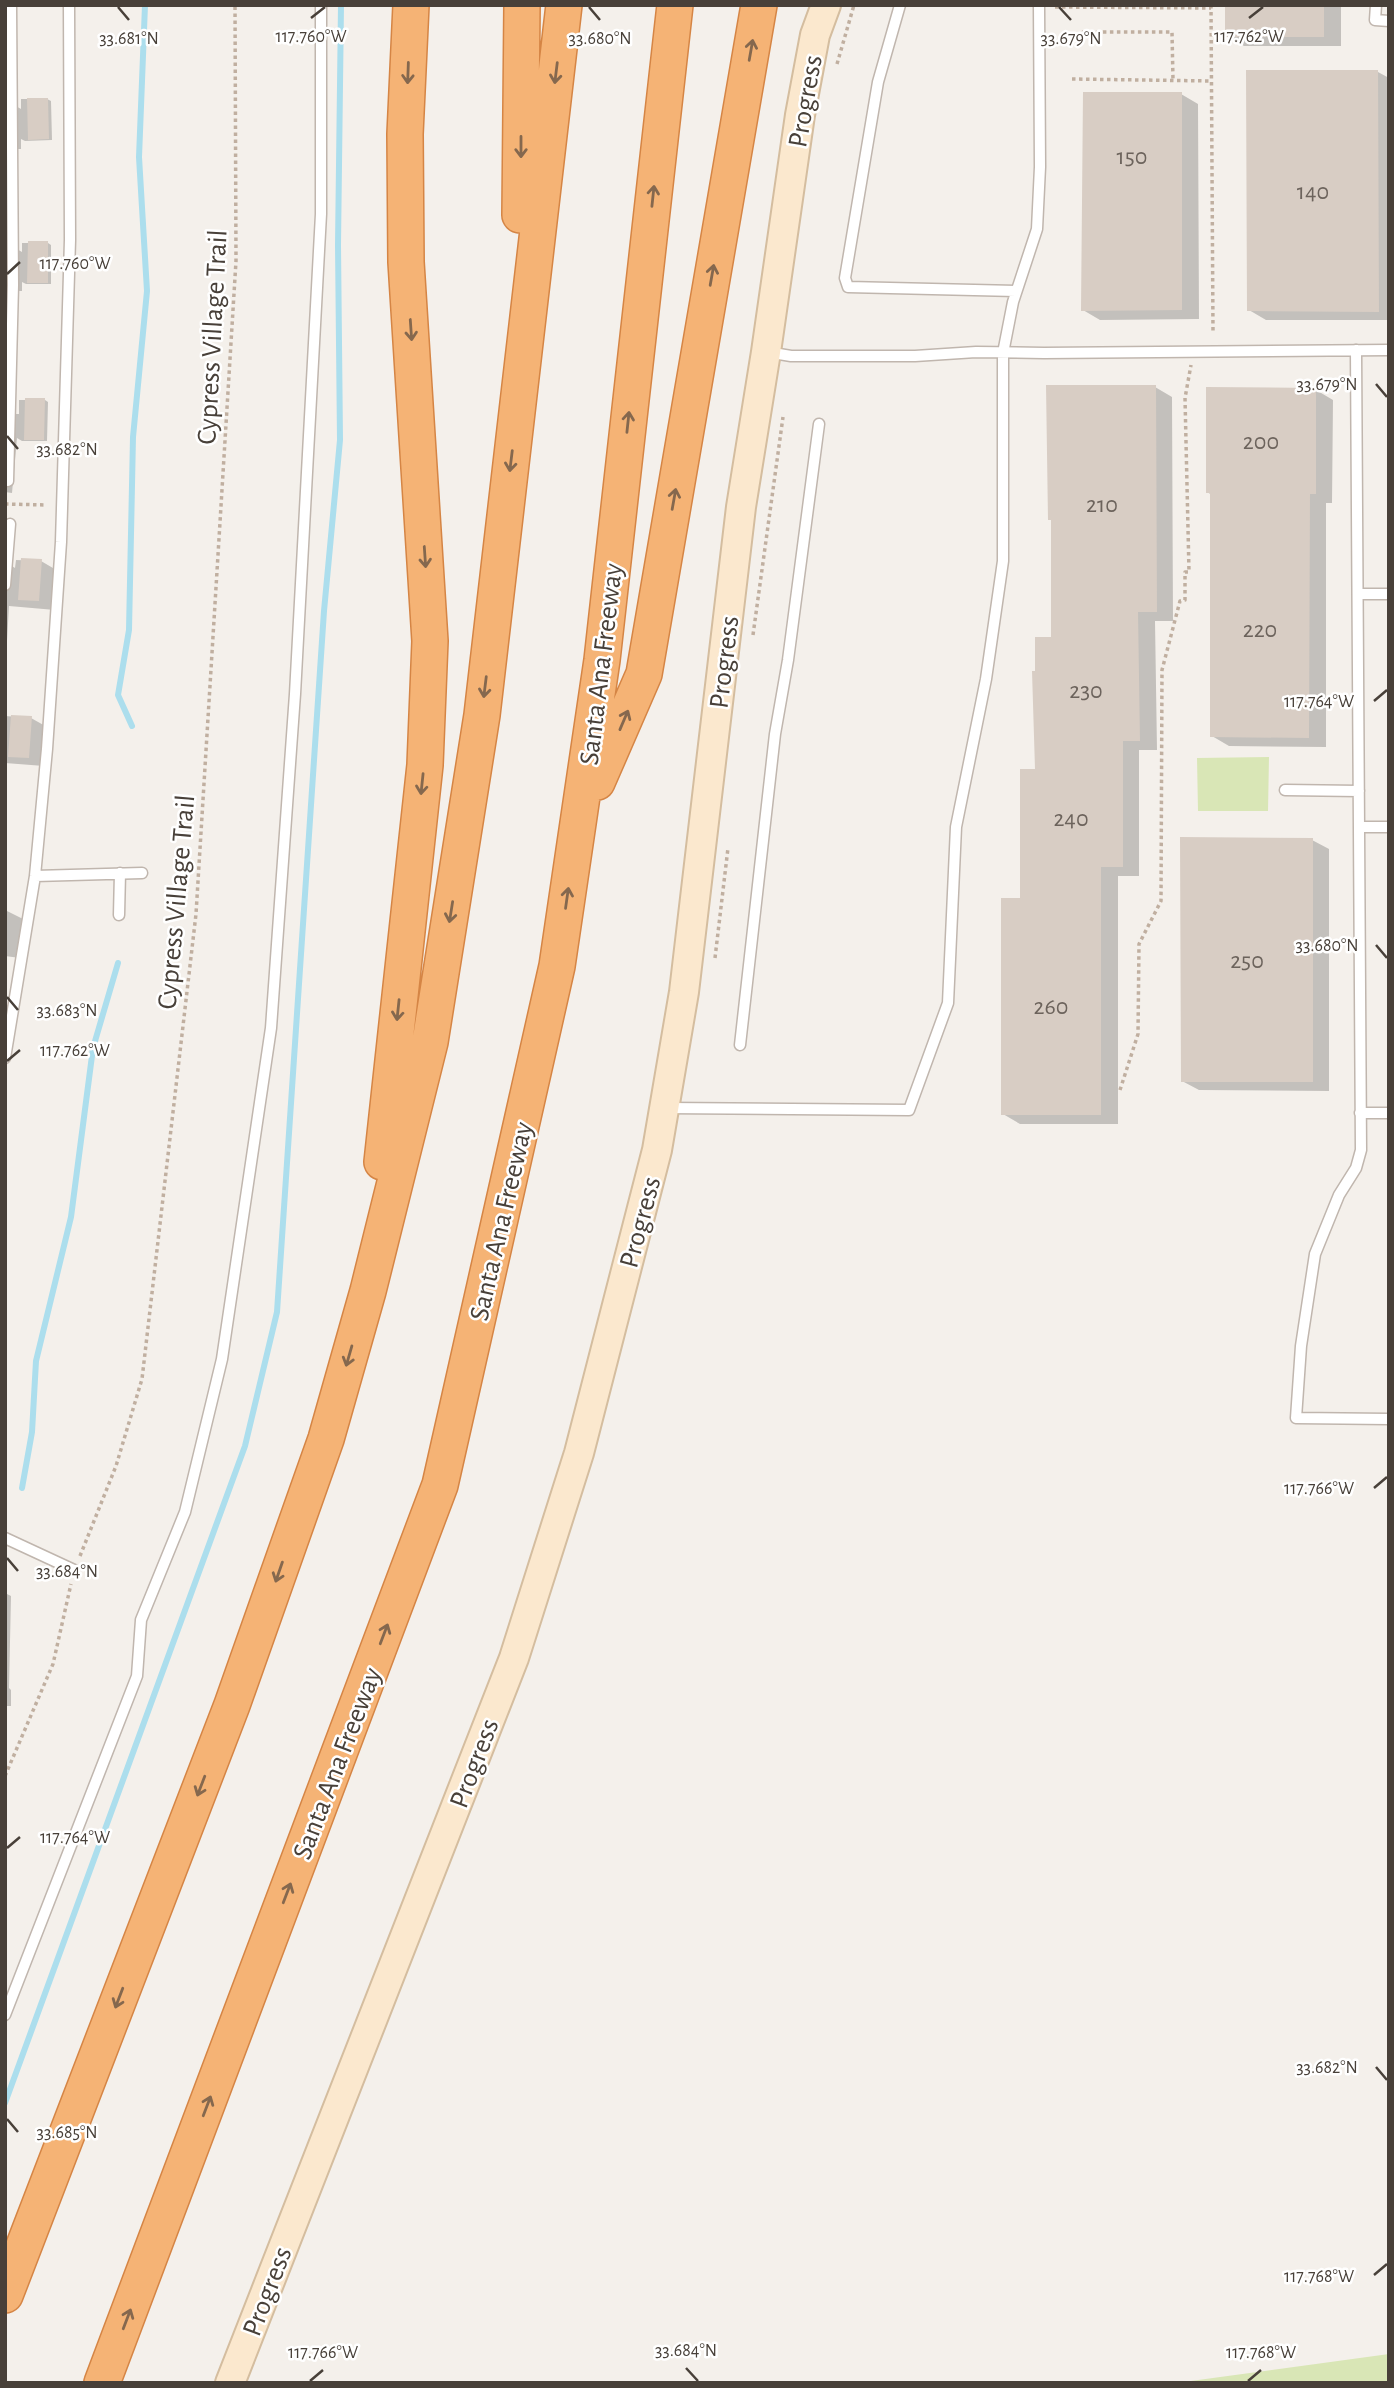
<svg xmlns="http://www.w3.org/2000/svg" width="1394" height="2388" viewBox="0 0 1394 2388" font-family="'Alegreya Sans',sans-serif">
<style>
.green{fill:#d9e6b6}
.shadow{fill:#0003}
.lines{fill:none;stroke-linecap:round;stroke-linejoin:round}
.stream{stroke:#acdeed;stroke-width:6}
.building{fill:#d8cdc4}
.lane-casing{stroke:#c0b6ae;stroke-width:13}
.secondary-casing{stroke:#d4bd9f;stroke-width:32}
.highway-casing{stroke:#d58545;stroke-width:38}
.path{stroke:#c0afa0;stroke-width:3.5;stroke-dasharray:3.5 3.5;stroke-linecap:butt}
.lane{stroke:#fff;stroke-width:10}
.secondary{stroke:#fbe8ce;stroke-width:28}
.highway{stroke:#f5b375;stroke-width:35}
.oneway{stroke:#85684e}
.ticks{fill:none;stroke:#484039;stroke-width:2.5}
.labels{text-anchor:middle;stroke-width:5;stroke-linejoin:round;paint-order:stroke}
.number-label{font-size:24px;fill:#6c635c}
.street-label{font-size:28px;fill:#484039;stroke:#fff}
.ticks-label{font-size:18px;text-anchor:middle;fill:#484039;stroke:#fff;stroke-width:5;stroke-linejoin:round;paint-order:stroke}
</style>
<rect width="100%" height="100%" fill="#f4f0eb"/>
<path class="green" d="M 1269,757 L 1268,811 L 1198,811 L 1197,758 Z
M 1389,2354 L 1389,2383 L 1176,2383 Z"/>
<path class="shadow" d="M 1227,5 L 1341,5 L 1341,46 L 1244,46 L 1227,36 Z
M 1378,72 L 1389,78 L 1389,320 L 1266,320 L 1249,310 Z
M 5,76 L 13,80 L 14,105 L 21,109 L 21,99 L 47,99 L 51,101 L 52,140 L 25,141 L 21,139 L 21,149 L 15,149 L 15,248 L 22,252 L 22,243 L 48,243 L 51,245 L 51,284 L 26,284 L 22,282 L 22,291 L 15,291 L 13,326 L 5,326 Z
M 1181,94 L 1198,104 L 1199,319 L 1100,320 L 1083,310 Z
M 5,376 L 14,381 L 16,414 L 19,414 L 19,400 L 45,400 L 48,402 L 47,441 L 22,441 L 17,438 L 12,493 L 5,492 Z
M 1155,387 L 1172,397 L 1173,621 L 1155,621 L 1157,750 L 1139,750 L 1139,876 L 1118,876 L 1118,1124 L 1020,1124 L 1003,1114 L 1022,900 L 1037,770 L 1037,672 L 1053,639 Z
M 1316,390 L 1333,400 L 1332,503 L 1326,503 L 1326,747 L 1229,746 L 1212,736 L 1212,495 L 1207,492 Z
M 5,526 L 14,531 L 12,566 L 15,568 L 16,560 L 41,561 L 58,571 L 55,610 L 9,606 L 7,641 Z
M 5,716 L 31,718 L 47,727 L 44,766 L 5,763 Z
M 1312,840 L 1329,849 L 1329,1091 L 1199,1090 L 1182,1081 Z
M 5,910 L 25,920 L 20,958 L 5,956 Z
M 5,1004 L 12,1008 L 5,1046 Z
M 5,1593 L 11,1596 L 9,1688 L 11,1690 L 11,1706 L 5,1706 Z"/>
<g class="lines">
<path class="stream" d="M 132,726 L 118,695 L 129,630 L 133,437 L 147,291 L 139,157 L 145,5
M 22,1488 L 32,1432 L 36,1361 L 71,1217 L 93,1048 L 118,963
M 5,2103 L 245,1446 L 277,1312 L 324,611 L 340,440 L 338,245 L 341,5"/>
</g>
<path class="building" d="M 1225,5 L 1324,5 L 1324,37 L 1225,37 Z
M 1246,70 L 1378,70 L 1379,312 L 1247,311 Z
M 1083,92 L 1182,92 L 1182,310 L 1081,311 Z
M 27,98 L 48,98 L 49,139 L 28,140 Z
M 28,241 L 48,241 L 48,283 L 27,283 Z
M 1046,385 L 1156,385 L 1157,612 L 1138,612 L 1140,741 L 1123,741 L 1123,867 L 1101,867 L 1101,1115 L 1001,1115 L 1001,898 L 1020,898 L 1020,769 L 1035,769 L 1032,671 L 1035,671 L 1035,637 L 1051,637 L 1051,520 L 1048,520 Z
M 1206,387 L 1316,388 L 1316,494 L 1310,494 L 1309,738 L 1210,737 L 1210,493 L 1206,493 Z
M 25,398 L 45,398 L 44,440 L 24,440 Z
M 21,558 L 42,559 L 39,601 L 18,600 Z
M 11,715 L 32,716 L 29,758 L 8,757 Z
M 1180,837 L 1313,838 L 1313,1082 L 1181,1082 Z"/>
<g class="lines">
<defs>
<path id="lane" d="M 900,5 L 878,82 L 845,278 L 848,287 L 1016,291
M 1376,5 L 1375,20 L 1389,21
M 1356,350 L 1361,1150 L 1356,1168 L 1339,1195 L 1315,1254 L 1301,1346 L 1296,1418 L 1389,1419
M 767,352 L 791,356 L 915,356 L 976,352 L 1044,353 L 1389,350
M 8,481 L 13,285 L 11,5
M 5,585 L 10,524
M 1358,594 L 1389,594
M 1285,790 L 1359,791
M 1359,827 L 1389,827
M 35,876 L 142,873
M 119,915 L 120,873
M 740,1045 L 775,734 L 788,660 L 819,424
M 5,1058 L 35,876 L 47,749 L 61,542 L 70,240 L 69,5
M 665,1108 L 909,1110 L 948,1003 L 956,827 L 986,679 L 1003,561 L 1003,353 L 1013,302 L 1037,229 L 1040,167 L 1039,5
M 1360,1113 L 1389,1113
M 5,1538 L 74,1570
M 5,2015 L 137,1676 L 141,1620 L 185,1512 L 222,1359 L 271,1028 L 295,694 L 321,214 L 321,5"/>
<path id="secondary" d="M 230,2383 L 514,1658 L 579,1453 L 657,1150 L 684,992 L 741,507 L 766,352 L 800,115 L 815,35 L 826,5"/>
<path id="highway" d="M 520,215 L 522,5
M 597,782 L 644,674 L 759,5
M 382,1162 L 425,765 L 430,641 L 406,262 L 405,134 L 411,5
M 5,2295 L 232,1705 L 326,1439 L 368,1291 L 430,1042 L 482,715 L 564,5
M 102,2383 L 440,1485 L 557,966 L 602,660 L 675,5"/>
</defs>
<use href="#lane" class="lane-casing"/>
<use href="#secondary" class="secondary-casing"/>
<use href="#highway" class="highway-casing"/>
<path class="path" d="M 1211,5 L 1213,332
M 1055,7 L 1211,8
M 1072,37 L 1079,37 L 1080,32 L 1172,32 L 1173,80
M 837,64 L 854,5
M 1072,79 L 1212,81
M 5,504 L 46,505
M 753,635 L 783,417
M 715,958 L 728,848
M 1120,1090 L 1138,1034 L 1139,944 L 1161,901 L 1162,670 L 1180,601 L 1185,600 L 1185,572 L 1189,572 L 1185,398 L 1191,365
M 80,1556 L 116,1466 L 142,1379 L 196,914 L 236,261 L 235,5
M 5,1776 L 53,1664 L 71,1584"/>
<use href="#lane" class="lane"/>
<use href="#secondary" class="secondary"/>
<use href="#highway" class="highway"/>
</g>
<defs><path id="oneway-shaft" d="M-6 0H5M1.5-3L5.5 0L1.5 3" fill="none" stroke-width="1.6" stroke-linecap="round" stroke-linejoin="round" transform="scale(1.75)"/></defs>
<g class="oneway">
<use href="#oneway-shaft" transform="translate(751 50) rotate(-80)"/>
<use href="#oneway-shaft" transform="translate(408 73) rotate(92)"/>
<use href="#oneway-shaft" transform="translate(556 73) rotate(97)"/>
<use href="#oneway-shaft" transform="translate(521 147) rotate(90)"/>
<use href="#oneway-shaft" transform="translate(653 196) rotate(-84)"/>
<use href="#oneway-shaft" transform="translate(712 275) rotate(-80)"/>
<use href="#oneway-shaft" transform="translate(411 330) rotate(86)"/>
<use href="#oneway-shaft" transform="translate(628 422) rotate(-84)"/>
<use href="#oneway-shaft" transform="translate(511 461) rotate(97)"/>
<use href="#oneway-shaft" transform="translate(674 499) rotate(-80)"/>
<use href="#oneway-shaft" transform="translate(425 557) rotate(86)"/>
<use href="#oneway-shaft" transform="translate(485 687) rotate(97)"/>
<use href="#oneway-shaft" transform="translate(624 720) rotate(-67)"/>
<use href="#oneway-shaft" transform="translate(422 784) rotate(96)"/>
<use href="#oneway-shaft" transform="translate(567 898) rotate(-82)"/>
<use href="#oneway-shaft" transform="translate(451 912) rotate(99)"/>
<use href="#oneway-shaft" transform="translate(398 1010) rotate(96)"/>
<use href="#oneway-shaft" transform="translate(349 1356) rotate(106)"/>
<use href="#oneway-shaft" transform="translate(279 1572) rotate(109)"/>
<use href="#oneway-shaft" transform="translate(384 1634) rotate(-69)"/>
<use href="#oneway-shaft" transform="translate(201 1786) rotate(111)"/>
<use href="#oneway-shaft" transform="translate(287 1893) rotate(-69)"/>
<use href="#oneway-shaft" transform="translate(119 1998) rotate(111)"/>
<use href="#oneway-shaft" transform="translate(207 2106) rotate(-69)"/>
<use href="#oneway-shaft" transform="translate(127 2319) rotate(-69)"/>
</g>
<path class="ticks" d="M 118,7 L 129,20M 589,7 L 600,20M 1059,7 L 1071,20M 311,18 L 325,7M 1249,18 L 1263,7M 7,274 L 20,262M 1376,384 L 1387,397M 7,436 L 18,449M 1374,701 L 1387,690M 1376,945 L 1387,958M 7,997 L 18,1010M 7,1061 L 20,1050M 1374,1488 L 1387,1477M 7,1558 L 18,1571M 7,1848 L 20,1837M 1376,2067 L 1387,2080M 7,2119 L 18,2132M 1374,2275 L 1387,2264M 686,2368 L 698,2381M 310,2381 L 323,2370M 1248,2381 L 1261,2370"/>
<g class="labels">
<g class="number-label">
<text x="1132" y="164">150</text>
<text x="1313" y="199">140</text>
<text x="1261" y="449">200</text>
<text x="1102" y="512">210</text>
<text x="1260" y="637">220</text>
<text x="1086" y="698">230</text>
<text x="1071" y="826">240</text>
<text x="1247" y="968">250</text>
<text x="1051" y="1014">260</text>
</g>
<g class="street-label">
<text transform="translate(804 101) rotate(-80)" y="10">Progress</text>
<text transform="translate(211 337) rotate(-87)" y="10">Cypress Village Trail</text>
<text transform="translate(723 662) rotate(-83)" y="10">Progress</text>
<text transform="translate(600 664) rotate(-83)" y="10">Santa Ana Freeway</text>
<text transform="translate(175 902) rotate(-85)" y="10">Cypress Village Trail</text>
<text transform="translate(500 1221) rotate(-77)" y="10">Santa Ana Freeway</text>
<text transform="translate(639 1222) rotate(-75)" y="10">Progress</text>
<text transform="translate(336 1763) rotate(-69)" y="10">Santa Ana Freeway</text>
<text transform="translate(473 1763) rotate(-69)" y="10">Progress</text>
<text transform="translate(266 2291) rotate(-69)" y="10">Progress</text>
</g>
</g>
<g class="ticks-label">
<text x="311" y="42">117.760°W</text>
<text x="1249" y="42">117.762°W</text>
<text x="129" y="44">33.681°N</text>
<text x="600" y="44">33.680°N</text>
<text x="1071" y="44">33.679°N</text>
<text x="75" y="269">117.760°W</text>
<text x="1327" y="390">33.679°N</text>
<text x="67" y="455">33.682°N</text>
<text x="1319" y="707">117.764°W</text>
<text x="1327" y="951">33.680°N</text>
<text x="67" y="1016">33.683°N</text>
<text x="75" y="1056">117.762°W</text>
<text x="1319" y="1494">117.766°W</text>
<text x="67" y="1577">33.684°N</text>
<text x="75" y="1843">117.764°W</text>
<text x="1327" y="2073">33.682°N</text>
<text x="67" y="2138">33.685°N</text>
<text x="1319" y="2282">117.768°W</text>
<text x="686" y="2356">33.684°N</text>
<text x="323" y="2358">117.766°W</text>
<text x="1261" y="2358">117.768°W</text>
</g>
<rect width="1394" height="2388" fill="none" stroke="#484039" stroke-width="14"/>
</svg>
